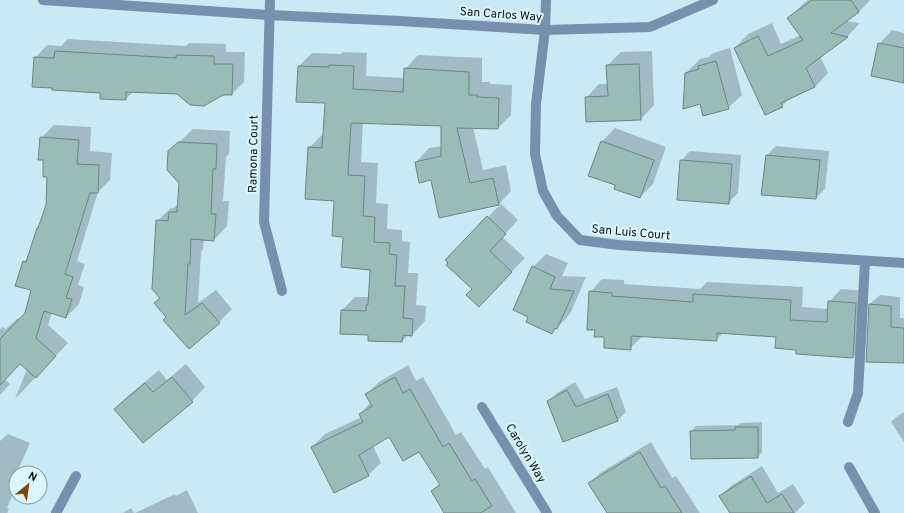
<svg xmlns="http://www.w3.org/2000/svg" width="904" height="513" viewBox="0 0 904 513" font-family="Overpass,sans-serif">
<style>
.shadow{fill:#0003}
.building{fill:#9abcb7;stroke:#678783}
.lines{fill:none;stroke-linecap:round;stroke-linejoin:round}
.minor{stroke:#7690ad;stroke-width:10}
.labels{text-anchor:middle;stroke-width:4;stroke-linejoin:round;paint-order:stroke}
.street-label{font-size:12px;fill:#061115;stroke:#dcf6fe}
</style>
<rect width="100%" height="100%" fill="#c9eaf4"/>
<path class="shadow" d="M 808,0 L 870,0 L 859,12 L 846,21 L 860,23 L 848,36 L 820,56 L 828,73 L 815,87 L 790,98 L 782,106 L 766,113 L 735,48 L 748,34 L 772,23 L 781,44 L 801,35 L 789,18 L 802,5 Z
M 892,30 L 904,33 L 904,82 L 879,44 Z
M 68,39 L 186,46 L 189,43 L 226,44 L 226,52 L 245,52 L 244,82 L 232,94 L 178,93 L 134,91 L 126,99 L 101,92 L 35,58 L 47,45 L 61,46 Z
M 730,48 L 742,95 L 728,108 L 701,103 L 686,73 L 700,59 L 709,57 L 713,53 Z
M 652,51 L 654,105 L 641,119 L 586,98 L 599,84 L 608,84 L 607,66 L 621,52 Z
M 343,52 L 367,53 L 366,76 L 405,78 L 405,69 L 418,55 L 482,58 L 482,82 L 490,82 L 490,84 L 512,85 L 511,115 L 498,128 L 473,127 L 483,170 L 506,165 L 511,191 L 500,203 L 501,204 L 440,216 L 432,179 L 416,162 L 429,148 L 442,146 L 442,125 L 363,122 L 361,162 L 378,163 L 376,203 L 388,204 L 387,229 L 402,230 L 402,241 L 410,242 L 408,273 L 418,273 L 416,305 L 426,306 L 425,321 L 412,335 L 409,335 L 402,341 L 369,334 L 342,310 L 355,297 L 370,297 L 371,269 L 344,236 L 335,200 L 309,148 L 323,134 L 324,134 L 326,102 L 299,66 L 312,53 L 341,54 Z
M 54,125 L 91,127 L 90,151 L 112,153 L 110,180 L 98,192 L 77,261 L 85,264 L 78,285 L 84,287 L 79,304 L 66,317 L 52,312 L 48,325 L 68,343 L 15,399 L 27,369 L 20,363 L 5,379 L 10,384 L 0,395 L 0,329 L 3,327 L 6,329 L 18,318 L 20,319 L 26,313 L 33,290 L 24,262 L 28,258 L 37,228 L 40,226 L 47,205 L 48,177 L 41,138 Z
M 615,128 L 666,147 L 653,184 L 640,197 L 617,185 L 602,141 Z
M 193,129 L 230,131 L 229,154 L 226,157 L 223,201 L 229,201 L 227,226 L 214,240 L 204,239 L 203,250 L 201,252 L 198,303 L 216,290 L 232,309 L 219,322 L 167,317 L 157,221 L 171,208 L 174,208 L 178,204 L 180,182 L 169,152 Z
M 776,146 L 829,151 L 825,189 L 816,198 L 766,156 Z
M 690,151 L 741,155 L 738,193 L 728,203 L 681,161 Z
M 501,204 L 518,220 L 502,237 L 525,258 L 492,292 L 473,289 L 488,217 Z
M 546,254 L 568,263 L 562,276 L 586,277 L 570,314 L 552,333 L 529,317 L 533,267 Z
M 602,279 L 624,280 L 624,284 L 700,289 L 707,282 L 803,287 L 802,307 L 828,309 L 829,302 L 841,289 L 868,291 L 866,344 L 853,357 L 777,336 L 724,332 L 716,340 L 643,336 L 630,348 L 605,336 L 596,330 L 590,292 Z
M 880,295 L 900,297 L 900,318 L 904,318 L 904,362 L 870,304 Z
M 186,364 L 205,387 L 192,401 L 143,442 L 115,409 L 129,395 L 159,370 L 167,380 Z
M 408,365 L 416,381 L 423,377 L 456,435 L 461,432 L 485,469 L 488,467 L 516,513 L 459,513 L 432,491 L 440,483 L 420,451 L 390,436 L 373,446 L 381,463 L 368,475 L 312,447 L 325,434 L 362,417 L 360,414 L 371,402 L 367,394 L 379,382 Z
M 575,382 L 585,399 L 617,387 L 626,412 L 618,420 L 564,441 L 549,401 L 557,393 Z
M 904,412 L 904,442 L 891,422 L 895,418 Z
M 762,422 L 762,452 L 758,457 L 691,431 L 696,426 L 738,425 L 741,423 Z
M 8,434 L 30,443 L 18,470 L 23,472 L 22,473 L 16,473 L 16,487 L 7,508 L 9,509 L 7,513 L 0,513 L 0,441 Z
M 651,442 L 672,478 L 676,476 L 700,513 L 614,513 L 590,483 L 600,473 Z
M 762,466 L 778,493 L 793,484 L 805,503 L 795,513 L 731,513 L 720,496 L 731,486 Z
M 187,490 L 198,513 L 135,513 L 175,494 L 176,496 Z
M 131,508 L 134,513 L 123,513 Z"/>
<path class="building" d="M 812,0 L 851,0 L 859,12 L 831,33 L 848,37 L 806,68 L 815,87 L 781,103 L 783,107 L 765,115 L 734,48 L 758,36 L 768,56 L 803,40 L 787,18 Z
M 878,43 L 904,48 L 904,83 L 871,76 Z
M 55,51 L 176,58 L 176,55 L 214,56 L 214,64 L 233,64 L 232,95 L 223,95 L 204,106 L 190,105 L 177,94 L 126,92 L 126,100 L 100,99 L 100,93 L 52,90 L 52,88 L 32,87 L 34,57 L 54,58 Z
M 716,61 L 729,109 L 703,116 L 700,104 L 683,109 L 685,73 L 699,69 L 698,66 Z
M 639,64 L 641,120 L 586,122 L 585,97 L 608,96 L 606,65 Z
M 329,65 L 354,66 L 353,89 L 403,92 L 404,68 L 469,72 L 469,95 L 478,95 L 477,97 L 499,98 L 498,129 L 457,128 L 470,183 L 493,178 L 499,205 L 439,218 L 431,180 L 419,183 L 415,162 L 441,156 L 441,126 L 351,123 L 348,175 L 365,176 L 363,216 L 375,217 L 374,242 L 390,243 L 389,254 L 397,255 L 395,286 L 405,286 L 403,318 L 413,319 L 412,336 L 403,335 L 402,342 L 368,341 L 368,335 L 340,334 L 341,310 L 366,311 L 366,305 L 368,305 L 370,270 L 341,267 L 343,237 L 332,236 L 334,201 L 305,199 L 308,147 L 322,148 L 325,103 L 296,102 L 298,66 L 329,67 Z
M 40,137 L 79,140 L 77,164 L 99,165 L 98,193 L 90,193 L 65,274 L 73,277 L 66,298 L 72,299 L 66,318 L 44,311 L 36,338 L 56,356 L 36,378 L 20,364 L 0,385 L 0,339 L 25,313 L 31,290 L 15,286 L 23,261 L 26,262 L 37,228 L 38,228 L 46,205 L 47,177 L 43,177 L 43,160 L 38,160 Z
M 601,141 L 654,160 L 640,198 L 614,189 L 615,185 L 588,176 Z
M 178,142 L 217,144 L 216,169 L 213,169 L 211,214 L 216,214 L 214,241 L 191,239 L 190,264 L 188,264 L 185,315 L 202,303 L 220,323 L 189,349 L 163,320 L 166,317 L 154,303 L 160,298 L 152,289 L 156,220 L 168,221 L 169,212 L 177,212 L 179,183 L 167,170 L 168,151 Z
M 766,155 L 820,160 L 816,199 L 761,195 Z
M 680,160 L 732,164 L 729,204 L 677,200 Z
M 487,216 L 506,234 L 490,251 L 512,272 L 479,307 L 466,295 L 472,289 L 446,265 L 448,263 L 445,260 Z
M 532,266 L 555,277 L 550,289 L 574,291 L 557,329 L 555,328 L 552,334 L 526,322 L 528,317 L 513,310 Z
M 589,291 L 612,293 L 612,296 L 693,302 L 693,294 L 791,300 L 790,320 L 827,322 L 828,301 L 856,303 L 853,358 L 796,354 L 796,350 L 775,348 L 776,337 L 717,333 L 717,341 L 631,336 L 631,350 L 604,348 L 604,337 L 594,337 L 595,330 L 587,330 Z
M 869,304 L 891,306 L 891,327 L 904,328 L 904,363 L 866,362 Z
M 172,377 L 193,402 L 143,443 L 114,409 L 145,383 L 153,392 Z
M 395,377 L 403,393 L 410,389 L 443,447 L 449,443 L 472,481 L 475,479 L 492,506 L 480,513 L 444,513 L 431,491 L 440,485 L 419,452 L 403,461 L 389,437 L 359,455 L 369,476 L 334,493 L 311,447 L 363,422 L 359,414 L 372,406 L 365,394 Z
M 567,390 L 576,407 L 608,394 L 618,421 L 563,442 L 547,401 Z
M 735,427 L 758,427 L 758,458 L 691,459 L 690,431 L 735,430 Z
M 640,452 L 661,488 L 665,486 L 682,513 L 607,513 L 588,483 Z
M 751,476 L 767,503 L 782,494 L 794,513 L 730,513 L 719,496 Z"/>
<g class="lines">
<path class="minor" d="M 43,0 L 269,15 L 400,21 L 545,30 L 650,27 L 713,0
M 270,0 L 264,222 L 282,291
M 546,0 L 545,30 L 536,104 L 535,154 L 543,191 L 557,216 L 580,240 L 619,245 L 904,263
M 482,407 L 547,513
M 848,422 L 858,393 L 865,261
M 849,467 L 875,513
M 56,513 L 76,476"/>
</g>
<g class="labels">
<g class="street-label">
<text transform="translate(501 14) rotate(4)" y="4">San Carlos Way</text>
<text transform="translate(253 154) rotate(-89)" y="4">Ramona Court</text>
<text transform="translate(631 232) rotate(5)" y="4">San Luis Court</text>
<text transform="translate(526 453) rotate(59)" y="4">Carolyn Way</text>
</g>
</g>
<g transform="translate(28 485) rotate(29)"><circle r="19" fill="#dcf6fe" stroke="#869aa1"/>
<path d="M0-3L7 15L0 10L-7 15Z" fill="#834408"/>
<text y="-6" font-size="11" font-weight="bold" text-anchor="middle" fill="#061115">N</text>
</g>
</svg>
